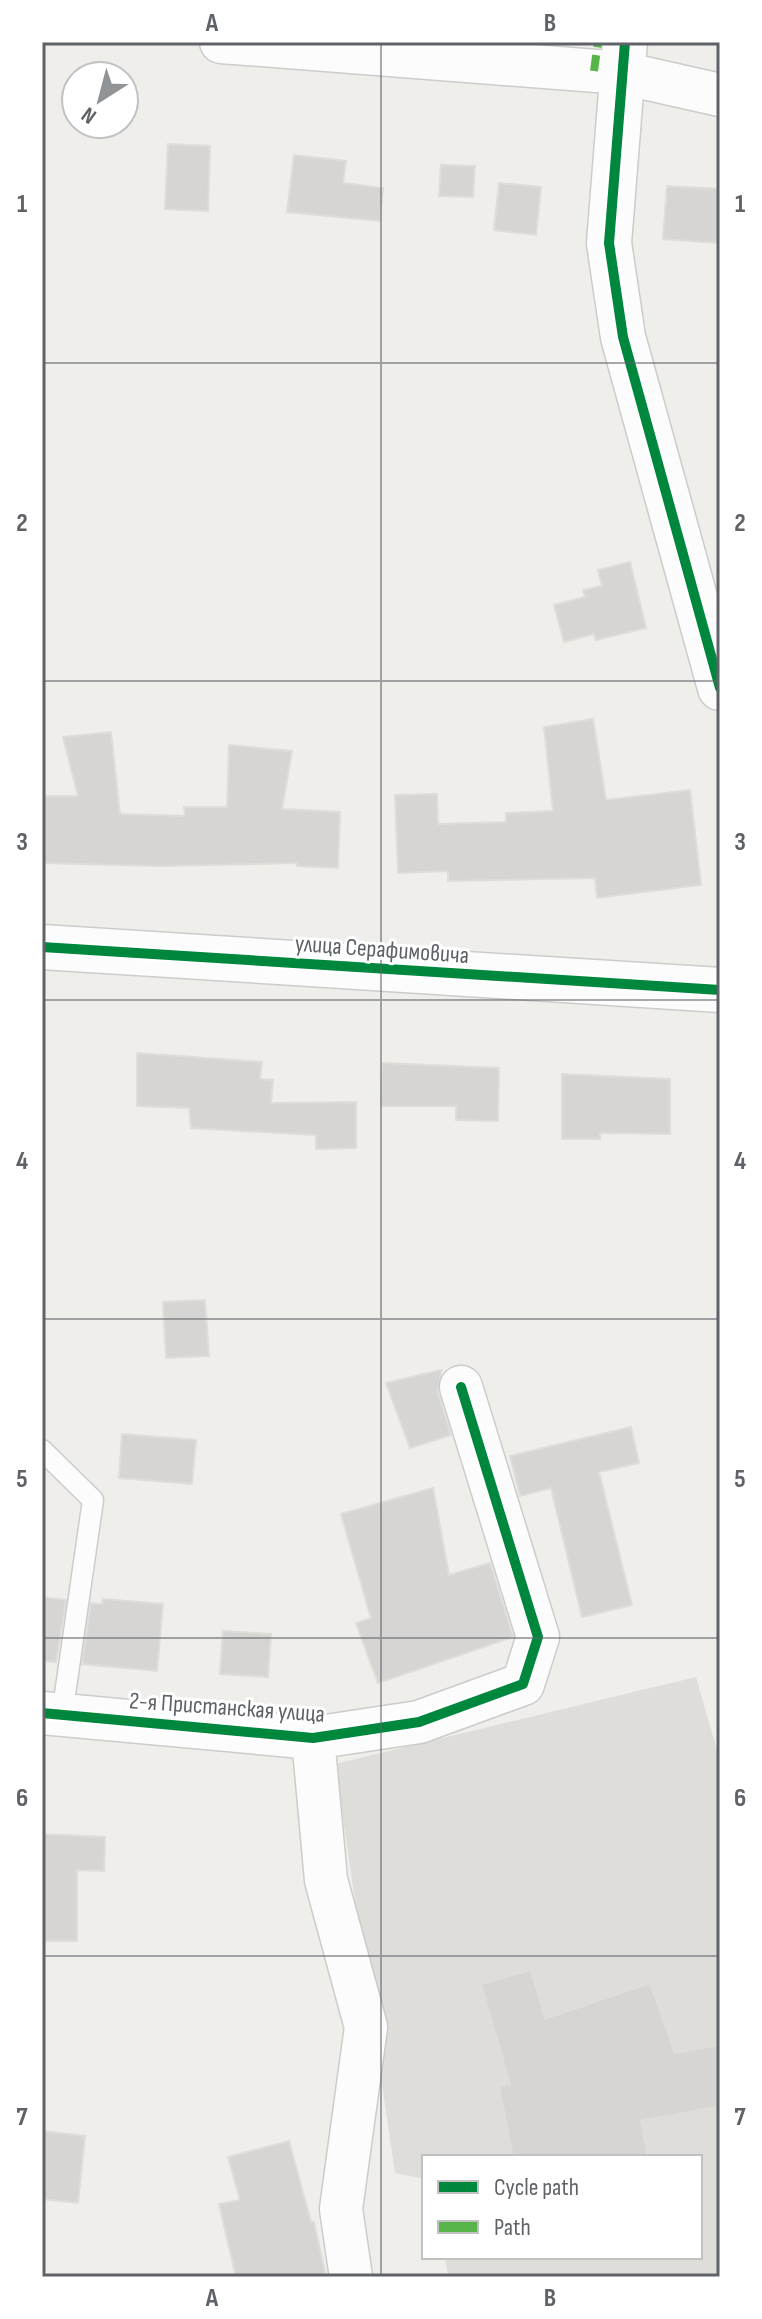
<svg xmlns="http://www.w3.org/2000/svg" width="762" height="2319" viewBox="0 0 762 2319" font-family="'Sofia Sans Condensed',sans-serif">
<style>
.industrial{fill:#dfddda}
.building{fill:#d6d5d3;stroke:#deddd9;stroke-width:2}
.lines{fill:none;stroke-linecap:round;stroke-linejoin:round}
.service-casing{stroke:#cbcccc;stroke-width:23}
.minor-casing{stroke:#cbcccc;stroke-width:45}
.tertiary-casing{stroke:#cbcccc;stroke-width:47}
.service{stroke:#fdfcfc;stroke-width:20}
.minor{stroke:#fdfcfc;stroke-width:42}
.tertiary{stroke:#fdfcfc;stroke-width:44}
.quiet{stroke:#58b549;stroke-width:8;stroke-dasharray:16 8;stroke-linecap:butt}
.cycleway-casing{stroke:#fff;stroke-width:15}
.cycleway{stroke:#00873e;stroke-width:10}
.grid{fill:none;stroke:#5f6368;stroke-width:2;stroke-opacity:0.55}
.labels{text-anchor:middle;stroke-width:6;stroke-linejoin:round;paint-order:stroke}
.street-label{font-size:24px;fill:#5f6368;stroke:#fff}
.neatline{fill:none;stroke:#5f6368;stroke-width:3}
.grid-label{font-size:26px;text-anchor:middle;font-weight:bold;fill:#5f6368}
</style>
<rect width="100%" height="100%" fill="#efeeea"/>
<path class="industrial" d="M 696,1677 L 720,1761 L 720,2277 L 448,2277 L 445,2257 L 700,2257 L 700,2157 L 424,2157 L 424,2179 L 395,2173 L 335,1764 Z"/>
<path class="building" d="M 168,144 L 210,146 L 208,211 L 165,209 Z
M 294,155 L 346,161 L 343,183 L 383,188 L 380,221 L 287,212 Z
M 441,165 L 475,166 L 473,197 L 439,196 Z
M 499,183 L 541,187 L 536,235 L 494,230 Z
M 667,186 L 720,189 L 718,243 L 663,239 Z
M 630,562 L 646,628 L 596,640 L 594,634 L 564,642 L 554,605 L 585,597 L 583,590 L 602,586 L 598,570 Z
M 593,719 L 606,800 L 690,790 L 701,885 L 597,898 L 595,878 L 448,881 L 448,871 L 398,873 L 395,795 L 437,794 L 438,824 L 506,822 L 506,813 L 553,811 L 544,727 Z
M 111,732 L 120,814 L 185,816 L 184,807 L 227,807 L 229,745 L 292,751 L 282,809 L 340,812 L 338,868 L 297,866 L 297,863 L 161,866 L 42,863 L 42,796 L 78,796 L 63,737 Z
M 137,1053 L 262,1062 L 260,1079 L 273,1080 L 271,1103 L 356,1102 L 356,1148 L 316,1149 L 316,1135 L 191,1128 L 189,1108 L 137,1106 Z
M 382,1063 L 499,1068 L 498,1121 L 456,1120 L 456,1106 L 381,1106 Z
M 562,1074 L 670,1079 L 670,1134 L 600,1133 L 600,1139 L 562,1139 Z
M 205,1300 L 209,1356 L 166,1358 L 163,1302 Z
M 441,1370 L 438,1393 L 451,1435 L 410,1448 L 386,1383 Z
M 631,1427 L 639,1463 L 599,1472 L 632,1605 L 582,1617 L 551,1488 L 520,1496 L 510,1456 Z
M 122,1434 L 196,1440 L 192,1484 L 119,1478 Z
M 433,1488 L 449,1575 L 490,1563 L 513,1637 L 378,1683 L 356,1623 L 371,1618 L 341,1514 Z
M 42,1597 L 66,1600 L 56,1662 L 42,1661 Z
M 103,1599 L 163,1604 L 157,1671 L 82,1664 L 91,1603 L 102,1604 Z
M 223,1631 L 271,1634 L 268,1677 L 220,1674 Z
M 42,1834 L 105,1837 L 104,1871 L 77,1870 L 77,1941 L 42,1941 Z
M 531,1970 L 545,2019 L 650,1983 L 675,2053 L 720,2045 L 720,2106 L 641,2121 L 648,2157 L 513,2157 L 499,2086 L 510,2084 L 481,1984 Z
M 42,2131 L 85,2136 L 78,2203 L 42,2199 Z
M 289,2141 L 311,2222 L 314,2222 L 326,2277 L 236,2277 L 219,2204 L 240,2200 L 228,2157 Z"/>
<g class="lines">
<defs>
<path id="service" d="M 42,1450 L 93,1500 L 62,1715"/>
<path id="minor" d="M 221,42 L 622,73 L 720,95
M 42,1713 L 313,1738 L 419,1722 L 523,1684 L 538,1637 L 461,1387
M 313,1738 L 326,1880 L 366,2027 L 341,2209 L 351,2277"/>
<path id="tertiary" d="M 625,42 L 609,243 L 623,337 L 720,688
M 42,947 L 720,990"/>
</defs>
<use href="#service" class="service-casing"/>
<use href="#minor" class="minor-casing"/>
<use href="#tertiary" class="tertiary-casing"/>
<use href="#service" class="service"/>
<use href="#minor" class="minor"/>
<use href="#tertiary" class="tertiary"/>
<path class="quiet" d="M 594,71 L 598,42"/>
<defs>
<path id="cycleway" d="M 625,42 L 609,243 L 623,337 L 720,688
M 42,947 L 720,990
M 42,1713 L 313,1738 L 419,1722 L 523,1684 L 538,1637 L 461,1387"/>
</defs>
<use href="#cycleway" class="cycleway-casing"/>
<use href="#cycleway" class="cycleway"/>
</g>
<path class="grid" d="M 381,42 L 381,2277M 42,363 L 720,363M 42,681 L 720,681M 42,1000 L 720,1000M 42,1319 L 720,1319M 42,1638 L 720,1638M 42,1956 L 720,1956"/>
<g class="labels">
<g class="street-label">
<text transform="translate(382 949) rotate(4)" y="8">улица Серафимовича</text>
<text transform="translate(227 1707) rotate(4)" y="8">2-я Пристанская улица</text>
</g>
</g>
<rect width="762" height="2319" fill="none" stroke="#ffffff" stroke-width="88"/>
<rect x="422" y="2155" width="280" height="104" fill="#ffffff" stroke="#bfc1c3" stroke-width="2"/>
<rect x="438" y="2181" width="40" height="12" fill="#00873e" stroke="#bfc1c3" stroke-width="2"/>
<text x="494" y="2195" font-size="24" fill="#5f6368">Cycle path</text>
<rect x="438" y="2221" width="40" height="12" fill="#58b549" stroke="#bfc1c3" stroke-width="2"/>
<text x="494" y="2235" font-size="24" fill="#5f6368">Path</text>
<g transform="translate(100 100) rotate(216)"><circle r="38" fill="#ffffff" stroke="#bfc1c3" stroke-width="2"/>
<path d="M0-6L14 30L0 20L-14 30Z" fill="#919496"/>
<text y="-12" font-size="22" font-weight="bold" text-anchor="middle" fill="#5f6368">N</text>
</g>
<rect x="44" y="44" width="674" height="2231" class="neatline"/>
<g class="grid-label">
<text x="212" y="31">A</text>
<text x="550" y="31">B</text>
<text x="22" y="212">1</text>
<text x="740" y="212">1</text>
<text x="22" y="531">2</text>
<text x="740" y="531">2</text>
<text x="22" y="850">3</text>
<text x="740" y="850">3</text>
<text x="22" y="1169">4</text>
<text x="740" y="1169">4</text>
<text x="22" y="1487">5</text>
<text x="740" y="1487">5</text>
<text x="22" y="1806">6</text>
<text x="740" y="1806">6</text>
<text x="22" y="2125">7</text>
<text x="740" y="2125">7</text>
<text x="212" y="2306">A</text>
<text x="550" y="2306">B</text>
</g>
</svg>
